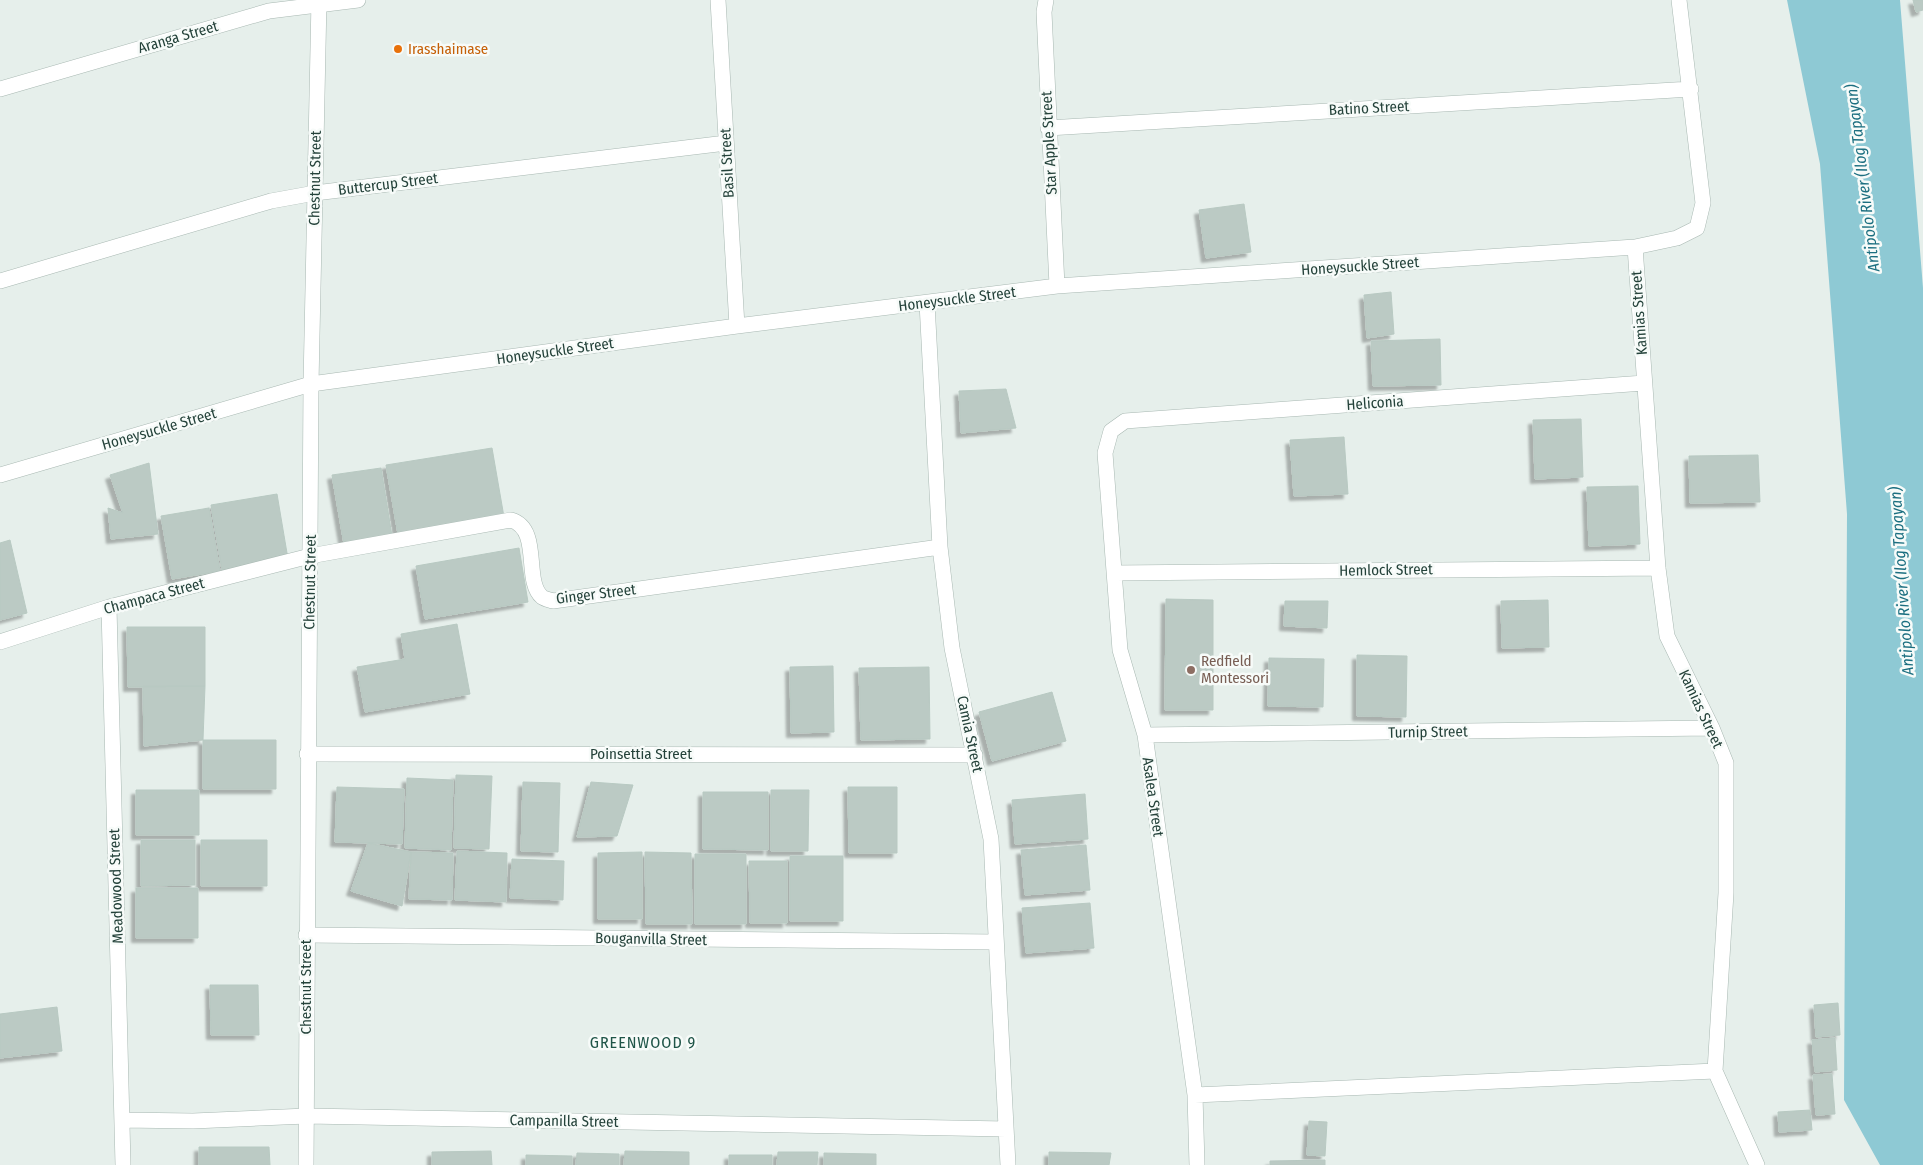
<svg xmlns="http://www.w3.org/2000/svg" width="1923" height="1165" viewBox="0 0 1923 1165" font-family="'Fira Sans Condensed',sans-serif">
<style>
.water{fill:#8ec9d4}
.building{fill:#bbcac4;stroke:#b8c9c2;filter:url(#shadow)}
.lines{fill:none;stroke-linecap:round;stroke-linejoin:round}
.minor-casing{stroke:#a8b8b2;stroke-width:16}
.tertiary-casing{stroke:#a8b8b2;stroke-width:16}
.minor{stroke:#fff;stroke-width:15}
.tertiary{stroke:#fff;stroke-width:15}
.food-dot{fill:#e8710a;stroke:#f7fbf9;stroke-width:2}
.education-dot{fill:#8d6e63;stroke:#f7fbf9;stroke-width:2}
.labels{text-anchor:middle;stroke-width:5;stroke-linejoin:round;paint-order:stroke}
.street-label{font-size:15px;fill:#24423a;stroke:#f7fbf9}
.food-label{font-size:15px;fill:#c56008;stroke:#f7fbf9;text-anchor:start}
.education-label{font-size:15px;fill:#785e54;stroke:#f7fbf9;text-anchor:start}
.water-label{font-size:16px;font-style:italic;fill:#1c6f80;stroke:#f7fbf9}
.neighbourhood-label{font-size:16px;letter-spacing:1px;fill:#1f5548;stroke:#f7fbf9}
</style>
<defs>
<filter id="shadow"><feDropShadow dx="-4.5" dy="4.5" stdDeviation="1" flood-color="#0004"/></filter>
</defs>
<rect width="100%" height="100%" fill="#e6efeb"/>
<path class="water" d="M 1787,0 L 1900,0 L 1923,288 L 1923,1165 L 1880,1165 L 1844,1100 L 1847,514 L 1820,164 Z"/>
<path class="building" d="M 1913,0 L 1923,0 L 1923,10 L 1916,12 Z
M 1244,204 L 1251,252 L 1206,258 L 1199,210 Z
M 1391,292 L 1394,334 L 1367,338 L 1364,295 Z
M 1440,339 L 1441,385 L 1373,386 L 1371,341 Z
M 1006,389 L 1016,428 L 961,433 L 959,391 Z
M 1581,419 L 1583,477 L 1535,479 L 1533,420 Z
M 1344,437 L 1348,494 L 1294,496 L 1290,440 Z
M 492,448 L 504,517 L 398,534 L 386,465 Z
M 1758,455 L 1760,502 L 1690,503 L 1689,456 Z
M 149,463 L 158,534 L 111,539 L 108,508 L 123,513 L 110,475 Z
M 381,468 L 392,536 L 344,544 L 332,475 Z
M 1638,486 L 1640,544 L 1589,546 L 1587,487 Z
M 277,494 L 288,559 L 222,570 L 211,505 Z
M 209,508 L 220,571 L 172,579 L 161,516 Z
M 10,540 L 27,613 L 0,620 L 0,543 Z
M 519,548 L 528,602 L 425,619 L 416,566 Z
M 1166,599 L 1213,600 L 1213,710 L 1165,710 Z
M 1548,600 L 1549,647 L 1502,648 L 1501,601 Z
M 1285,601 L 1328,601 L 1327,628 L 1284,626 Z
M 457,624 L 470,694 L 365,712 L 357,667 L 405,659 L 401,634 Z
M 127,627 L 205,627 L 205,686 L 128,687 Z
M 1357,655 L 1407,656 L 1406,717 L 1357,716 Z
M 1269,658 L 1324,659 L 1323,707 L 1268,706 Z
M 833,666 L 834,732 L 791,733 L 790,667 Z
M 929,667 L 930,739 L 861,740 L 859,668 Z
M 143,686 L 205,686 L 203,740 L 144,746 Z
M 1052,692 L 1066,741 L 992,761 L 979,712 Z
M 203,740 L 276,740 L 276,789 L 203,789 Z
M 456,775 L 492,776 L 489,849 L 454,848 Z
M 407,778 L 453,780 L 451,850 L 405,848 Z
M 523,782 L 560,783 L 558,852 L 521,851 Z
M 591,782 L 633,785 L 617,836 L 577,837 Z
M 337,787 L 404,789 L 402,844 L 335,842 Z
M 848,787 L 897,787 L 897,853 L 849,853 Z
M 136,790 L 199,790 L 199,835 L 136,835 Z
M 771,790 L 809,790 L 808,851 L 771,851 Z
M 703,792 L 768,792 L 768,850 L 703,849 Z
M 1085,794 L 1088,839 L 1015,844 L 1012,800 Z
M 141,840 L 195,840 L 195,885 L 141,886 Z
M 201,840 L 267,840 L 267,886 L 201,886 Z
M 368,843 L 411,852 L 402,906 L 351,891 Z
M 1086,845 L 1090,890 L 1025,895 L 1021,850 Z
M 457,851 L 507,853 L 506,902 L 455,900 Z
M 411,852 L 453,853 L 452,900 L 409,899 Z
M 642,852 L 642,919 L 598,919 L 598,853 Z
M 645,852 L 691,853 L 692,924 L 646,924 Z
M 695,854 L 746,854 L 746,924 L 695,924 Z
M 790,856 L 843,856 L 843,921 L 790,921 Z
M 512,859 L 564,861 L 563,900 L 510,898 Z
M 749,861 L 787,861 L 787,923 L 750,923 Z
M 136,888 L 198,888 L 198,938 L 136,938 Z
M 1090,903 L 1094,948 L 1026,953 L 1022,908 Z
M 210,985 L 258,985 L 259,1035 L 211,1035 Z
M 1838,1003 L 1840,1035 L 1816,1037 L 1814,1005 Z
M 57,1007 L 62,1051 L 0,1058 L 0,1014 Z
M 1835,1038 L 1837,1070 L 1815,1072 L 1812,1040 Z
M 1832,1074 L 1835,1114 L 1816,1115 L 1813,1075 Z
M 1810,1110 L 1812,1130 L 1779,1132 L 1778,1112 Z
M 1309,1121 L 1327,1122 L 1325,1156 L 1307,1155 Z
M 199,1147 L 269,1147 L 270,1165 L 199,1165 Z
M 491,1151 L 492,1165 L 432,1165 L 432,1152 Z
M 625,1151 L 689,1152 L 689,1165 L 624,1165 Z
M 778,1152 L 818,1152 L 817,1165 L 777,1165 Z
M 1049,1152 L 1111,1153 L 1109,1165 L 1049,1165 Z
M 577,1153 L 619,1154 L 619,1165 L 576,1165 Z
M 824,1153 L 876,1154 L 876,1165 L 824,1165 Z
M 526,1155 L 572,1156 L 572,1165 L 526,1165 Z
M 729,1155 L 772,1155 L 772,1165 L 729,1165 Z
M 1325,1160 L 1325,1165 L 1270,1165 L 1270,1161 Z"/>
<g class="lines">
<defs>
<path id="minor" d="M 718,0 L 737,326
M 1046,0 L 1044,12 L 1057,286
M 0,89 L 269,11 L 358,0
M 1048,128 L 1691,89
M 1635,247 L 1658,568 L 1667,636 L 1712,728 L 1726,763 L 1726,893 L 1715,1071 L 1757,1165
M 0,281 L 271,201 L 315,193 L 726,143
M 927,303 L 940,547 L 952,648 L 991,839 L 1008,1165
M 0,475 L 311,384 L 737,326 L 1057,286 L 1635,247 L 1677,238 L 1697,228 L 1703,203 L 1679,0
M 1115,573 L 1658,568
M 109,607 L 123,1165
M 0,642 L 109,607 L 310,556 L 511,520 C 542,529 523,581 542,597 C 545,599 550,600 553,601 L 940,547
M 1145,735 L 1712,728
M 307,754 L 975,755
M 306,935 L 995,942
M 1195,1095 L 1715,1071
M 122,1120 L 193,1121 L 307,1116 L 1006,1129
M 1197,1165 L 1195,1095 L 1145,735 L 1120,650 L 1105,453 L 1111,431 L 1125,421 L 1644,383"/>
<path id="tertiary" d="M 306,1165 L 311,384 L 319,0"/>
</defs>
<use href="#minor" class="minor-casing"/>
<use href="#tertiary" class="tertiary-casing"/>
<use href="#minor" class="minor"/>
<use href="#tertiary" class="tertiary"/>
</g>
<circle class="food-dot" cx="398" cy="49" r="5"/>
<circle class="education-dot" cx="1191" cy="670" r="5"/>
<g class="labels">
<g class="street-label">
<text transform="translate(178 37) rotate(-16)" y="5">Aranga Street</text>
<text transform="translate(1369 108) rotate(-3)" y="5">Batino Street</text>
<text transform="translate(1049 143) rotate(-93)" y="5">Star Apple Street</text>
<text transform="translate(727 163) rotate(-93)" y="5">Basil Street</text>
<text transform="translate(315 178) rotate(-89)" y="5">Chestnut Street</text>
<text transform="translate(388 184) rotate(-7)" y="5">Buttercup Street</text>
<text transform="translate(1360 266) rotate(-4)" y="5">Honeysuckle Street</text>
<text transform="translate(957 299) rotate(-7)" y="5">Honeysuckle Street</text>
<text transform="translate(1639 313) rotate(-94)" y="5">Kamias Street</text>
<text transform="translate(555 351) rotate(-8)" y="5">Honeysuckle Street</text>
<text transform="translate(1375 403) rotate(-4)" y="5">Heliconia</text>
<text transform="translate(159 429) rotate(-16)" y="5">Honeysuckle Street</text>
<text transform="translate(1386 570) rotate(-1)" y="5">Hemlock Street</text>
<text transform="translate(310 582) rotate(-89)" y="5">Chestnut Street</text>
<text transform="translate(596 594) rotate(-7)" y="5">Ginger Street</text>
<text transform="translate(154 596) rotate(-15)" y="5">Champaca Street</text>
<text transform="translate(1701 709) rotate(65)" y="5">Kamias Street</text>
<text transform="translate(1428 732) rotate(-1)" y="5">Turnip Street</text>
<text transform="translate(970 734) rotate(78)" y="5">Camia Street</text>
<text x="641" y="759">Poinsettia Street</text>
<text transform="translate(1153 797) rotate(82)" y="5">Asalea Street</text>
<text transform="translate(116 886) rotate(-92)" y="5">Meadowood Street</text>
<text transform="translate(651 939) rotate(1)" y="5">Bouganvilla Street</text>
<text transform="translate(306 987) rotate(-90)" y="5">Chestnut Street</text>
<text transform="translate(564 1121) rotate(1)" y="5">Campanilla Street</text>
</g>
<g class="food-label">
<text x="408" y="54">Irasshaimase</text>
</g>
<g class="education-label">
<text x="1201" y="666">Redfield<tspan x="1201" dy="17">Montessori</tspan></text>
</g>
<g class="water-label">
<text transform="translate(1862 178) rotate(-97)" y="6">Antipolo River (Ilog Tapayan)</text>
<text transform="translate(1901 581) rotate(-94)" y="6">Antipolo River (Ilog Tapayan)</text>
</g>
<g class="neighbourhood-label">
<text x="643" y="1048">GREENWOOD 9</text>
</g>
</g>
</svg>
